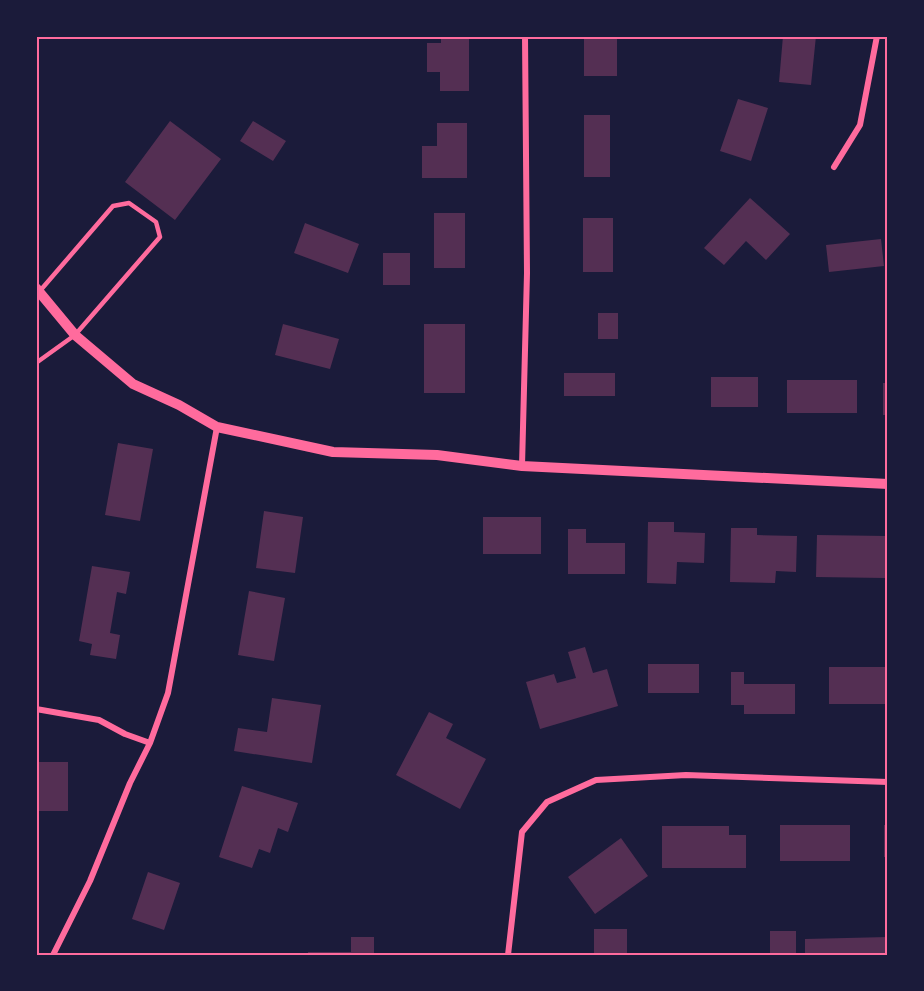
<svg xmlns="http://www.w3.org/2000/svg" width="924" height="991" viewBox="0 0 924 991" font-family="Rubik,sans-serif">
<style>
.building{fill:#542f53}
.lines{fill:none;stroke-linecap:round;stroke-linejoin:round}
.service{stroke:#ff6b9d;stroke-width:4.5}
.minor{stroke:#ff6b9d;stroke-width:6}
.tertiary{stroke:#ff6b9d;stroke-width:10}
.neatline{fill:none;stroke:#ff6b9d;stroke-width:2}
</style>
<rect width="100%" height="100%" fill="#1b1b3a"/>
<path class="building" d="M 441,36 L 469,36 L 469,91 L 440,91 L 440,72 L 427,72 L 427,43 L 441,43 Z
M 584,36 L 617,36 L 617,76 L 584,76 Z
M 783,36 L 816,36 L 811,85 L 779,82 Z
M 738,99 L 768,108 L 751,161 L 720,151 Z
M 584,115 L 610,115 L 610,177 L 584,177 Z
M 170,121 L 221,159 L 175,220 L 125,182 Z
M 253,121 L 286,141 L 273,161 L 240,141 Z
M 437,123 L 467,123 L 467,178 L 422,178 L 422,146 L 437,146 Z
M 750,198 L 790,234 L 766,260 L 746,241 L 724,265 L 704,248 Z
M 434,213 L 465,213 L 465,268 L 434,268 Z
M 583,218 L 613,218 L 613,272 L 583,272 Z
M 305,223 L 359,244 L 348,273 L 294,253 Z
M 881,239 L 884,266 L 829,272 L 826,245 Z
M 383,253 L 410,253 L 410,285 L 383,285 Z
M 598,313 L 618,313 L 618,339 L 598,339 Z
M 283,324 L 339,339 L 330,369 L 275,355 Z
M 424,324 L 465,324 L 465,393 L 424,393 Z
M 564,373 L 615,373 L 615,396 L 564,396 Z
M 711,377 L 758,377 L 758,407 L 711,407 Z
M 787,380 L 857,380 L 857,413 L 787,413 Z
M 883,383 L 888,383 L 888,415 L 883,415 Z
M 118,443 L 153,449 L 140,521 L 105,515 Z
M 264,511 L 303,517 L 295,573 L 256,568 Z
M 483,517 L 541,517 L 541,554 L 483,554 Z
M 648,522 L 674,522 L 674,532 L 705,533 L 704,563 L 677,562 L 676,584 L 647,583 Z
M 731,528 L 757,528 L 757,535 L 797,536 L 796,572 L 776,571 L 775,583 L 730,582 Z
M 568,529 L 586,529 L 586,543 L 625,543 L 625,574 L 568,574 Z
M 817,535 L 886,536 L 885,578 L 816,577 Z
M 92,566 L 130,572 L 126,594 L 117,592 L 110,633 L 120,635 L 116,659 L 90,655 L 92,644 L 79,641 Z
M 249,591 L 285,598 L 274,661 L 238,655 Z
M 585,647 L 593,673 L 607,669 L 618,706 L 540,729 L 526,682 L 554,674 L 557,683 L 576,678 L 568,652 Z
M 648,664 L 699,664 L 699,693 L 648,693 Z
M 829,667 L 885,667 L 885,704 L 829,704 Z
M 731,672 L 744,672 L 744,684 L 795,684 L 795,714 L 744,714 L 744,705 L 731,705 Z
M 272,698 L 321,705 L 312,763 L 234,751 L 238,728 L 267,732 Z
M 429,712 L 453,724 L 446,738 L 486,759 L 460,809 L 396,775 Z
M 36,762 L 68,762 L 68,811 L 36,811 Z
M 242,786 L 298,803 L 288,832 L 278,828 L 270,853 L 259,849 L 252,868 L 219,857 Z
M 780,825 L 850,825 L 850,861 L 780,861 Z
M 884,825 L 888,825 L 888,857 L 884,857 Z
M 662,826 L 729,826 L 729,835 L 746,835 L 746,868 L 662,868 Z
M 621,838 L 648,876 L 595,914 L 568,877 Z
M 148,872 L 180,883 L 164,930 L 132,919 Z
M 594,929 L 627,929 L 627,955 L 594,955 Z
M 770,931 L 796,931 L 796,953 L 770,953 Z
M 351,937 L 374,937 L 374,955 L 308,955 L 308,952 L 351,952 Z
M 888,937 L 888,955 L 805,955 L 805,939 Z"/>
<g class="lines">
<path class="service" d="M 36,363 L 75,335 L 160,237 L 156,222 L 129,203 L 113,206 L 39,292"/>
<path class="minor" d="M 834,167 L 860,125 L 877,36
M 522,466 L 527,273 L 525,36
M 36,709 L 99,720 L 125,734 L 150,743
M 53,955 L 90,881 L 130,783 L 150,743 L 168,693 L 217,427
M 508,955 L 522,832 L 547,802 L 596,780 L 686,775 L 888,782"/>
<path class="tertiary" d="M 36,288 L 75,335 L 133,384 L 179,405 L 217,427 L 333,452 L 437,455 L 522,466 L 888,484"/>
</g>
<rect width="924" height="991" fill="none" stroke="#1b1b3a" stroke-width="75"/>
<rect x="38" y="38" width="848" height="916" class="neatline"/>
</svg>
